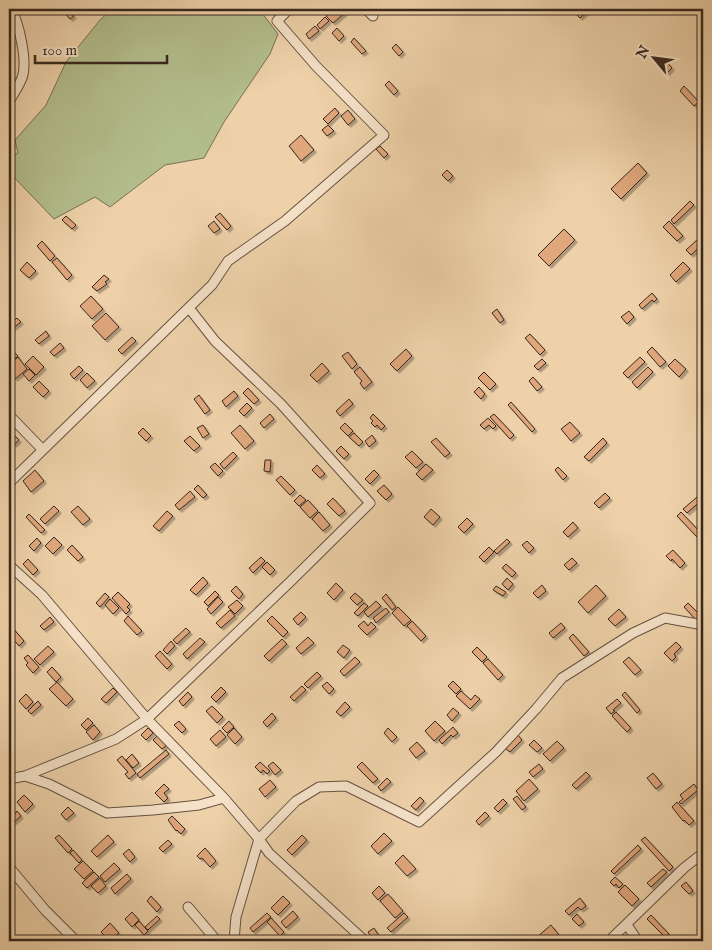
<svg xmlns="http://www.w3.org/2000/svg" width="712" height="950" viewBox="0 0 712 950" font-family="'IM FELL English',serif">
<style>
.green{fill:#b3bd8c;stroke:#767256}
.building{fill:#e0a77b;stroke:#38281f;filter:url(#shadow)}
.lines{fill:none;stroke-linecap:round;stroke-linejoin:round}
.minor-casing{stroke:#665242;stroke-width:11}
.minor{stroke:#f4e1c7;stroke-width:9}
</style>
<defs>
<filter id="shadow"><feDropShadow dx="2.5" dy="2.5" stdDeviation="0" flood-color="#0004"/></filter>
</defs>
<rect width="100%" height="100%" fill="#eed1a9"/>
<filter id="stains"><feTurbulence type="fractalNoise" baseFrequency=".004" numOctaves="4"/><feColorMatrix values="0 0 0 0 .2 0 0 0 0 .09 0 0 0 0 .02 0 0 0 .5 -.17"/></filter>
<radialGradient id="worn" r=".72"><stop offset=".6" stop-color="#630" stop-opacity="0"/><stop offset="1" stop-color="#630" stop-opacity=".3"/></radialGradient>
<path class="green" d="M 112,9 L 259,9 L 278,34 L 270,54 L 224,122 L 204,158 L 165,165 L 110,207 L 95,197 L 54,219 L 9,172 L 9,158 L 18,153 L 15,140 L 46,105 L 66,62 L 100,20 Z"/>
<path class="building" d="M 61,9 L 68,9 L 74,16 L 70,19 Z
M 334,9 L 341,9 L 345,13 L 333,23 L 326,16 Z
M 579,9 L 590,9 L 580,18 L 575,13 Z
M 325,17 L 329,21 L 320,29 L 317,25 Z
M 315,26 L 319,31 L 309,39 L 306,34 Z
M 337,28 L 344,36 L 339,41 L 332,33 Z
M 354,38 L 366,51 L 362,54 L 351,42 Z
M 396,44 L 403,52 L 399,56 L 392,48 Z
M 664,59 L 672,68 L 667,73 L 658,64 Z
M 389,81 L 398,91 L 394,95 L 385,85 Z
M 684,86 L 699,102 L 694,106 L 680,91 Z
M 335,108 L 339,113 L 328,124 L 323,119 Z
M 348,110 L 355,119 L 348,125 L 341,116 Z
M 328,125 L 334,131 L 327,136 L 322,130 Z
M 301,135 L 314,150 L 301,161 L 289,146 Z
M 380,146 L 388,154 L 384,158 L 376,149 Z
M 638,163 L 647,173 L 621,199 L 611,189 Z
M 447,170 L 453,176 L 448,181 L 442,175 Z
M 690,201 L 694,205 L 674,224 L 671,220 Z
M 220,213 L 231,226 L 227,230 L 215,217 Z
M 66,216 L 76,225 L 72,229 L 62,220 Z
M 214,221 L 220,229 L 214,233 L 208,226 Z
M 669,221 L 683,236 L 677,241 L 663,227 Z
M 564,229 L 575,240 L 549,266 L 538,255 Z
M 699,238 L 703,244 L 691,255 L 686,250 Z
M 42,241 L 55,256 L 50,261 L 37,246 Z
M 57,258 L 72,275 L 67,280 L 52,262 Z
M 27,262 L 36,271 L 29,278 L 20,270 Z
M 683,262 L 690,269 L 676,282 L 670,275 Z
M 104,275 L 109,279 L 105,282 L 107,284 L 97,291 L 92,287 Z
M 652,293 L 657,299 L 654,302 L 652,300 L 642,309 L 639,305 Z
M 91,296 L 103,309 L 92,319 L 80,306 Z
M 497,309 L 504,320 L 500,323 L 492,313 Z
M 629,311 L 634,317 L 627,324 L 621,317 Z
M 106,313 L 119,327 L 105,340 L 92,326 Z
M 17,318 L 21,322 L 12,329 L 9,325 Z
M 46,331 L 49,336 L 39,344 L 35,340 Z
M 530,334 L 545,350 L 540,355 L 525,338 Z
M 132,337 L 136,341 L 122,354 L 118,350 Z
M 60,343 L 64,348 L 54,356 L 50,352 Z
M 9,347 L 18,356 L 10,363 L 9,362 Z
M 652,347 L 666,362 L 660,367 L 647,352 Z
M 406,349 L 412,356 L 397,371 L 390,364 Z
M 348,352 L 357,364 L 352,369 L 342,356 Z
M 33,356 L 44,367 L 36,375 L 25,364 Z
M 18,357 L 27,369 L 15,379 L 9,371 L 9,365 Z
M 640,357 L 645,362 L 628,378 L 623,373 Z
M 542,359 L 546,363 L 538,370 L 534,366 Z
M 675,359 L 686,369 L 679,377 L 668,366 Z
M 322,363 L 329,371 L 317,382 L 310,375 Z
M 79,366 L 83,370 L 74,379 L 70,374 Z
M 360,367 L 372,382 L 364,389 L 360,383 L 362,381 L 354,372 Z
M 648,367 L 653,372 L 637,388 L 632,382 Z
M 29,369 L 35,375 L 29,381 L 23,374 Z
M 484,372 L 496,384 L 490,390 L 478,378 Z
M 87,373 L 95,381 L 87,388 L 80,380 Z
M 533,377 L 542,387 L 537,391 L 529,381 Z
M 39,381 L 49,391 L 43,397 L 33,387 Z
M 479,387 L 485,394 L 481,399 L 474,392 Z
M 248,388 L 259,400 L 254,404 L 243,393 Z
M 234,391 L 238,396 L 226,407 L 222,401 Z
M 199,395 L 210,410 L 205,414 L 194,399 Z
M 349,399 L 353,404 L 340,416 L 336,411 Z
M 511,402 L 535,429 L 532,432 L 508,405 Z
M 247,403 L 252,408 L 244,416 L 239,411 Z
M 270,414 L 274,419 L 264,428 L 260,423 Z
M 373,414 L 385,426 L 381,430 L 377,425 L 375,427 L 371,423 L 373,421 L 370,418 Z
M 494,414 L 514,435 L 510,439 L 490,417 Z
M 488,418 L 496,426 L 493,429 L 489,425 L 484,429 L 480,425 Z
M 570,422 L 580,433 L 571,441 L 561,429 Z
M 345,423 L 353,431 L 348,436 L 340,428 Z
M 203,425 L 209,434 L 203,438 L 197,428 Z
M 240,425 L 254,441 L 245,449 L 231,433 Z
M 143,428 L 151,436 L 146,441 L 138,433 Z
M 10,431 L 19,440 L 14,445 L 9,439 L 9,432 Z
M 354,433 L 363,442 L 359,446 L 349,437 Z
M 372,435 L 376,441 L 369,447 L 365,441 Z
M 190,436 L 200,446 L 194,451 L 184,441 Z
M 436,438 L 450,453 L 445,457 L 431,442 Z
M 603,438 L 607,443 L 589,461 L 584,457 Z
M 341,446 L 349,454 L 344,459 L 336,451 Z
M 412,451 L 423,462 L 416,468 L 405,457 Z
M 233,452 L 237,456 L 224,469 L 220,464 Z
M 265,460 L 271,460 L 270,472 L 264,471 Z
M 215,463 L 223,471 L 218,476 L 210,467 Z
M 426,464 L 433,470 L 422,480 L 416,474 Z
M 317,465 L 325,474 L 320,478 L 312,470 Z
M 558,467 L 567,476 L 563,480 L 555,470 Z
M 35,470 L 44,481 L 31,492 L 23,481 Z
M 374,470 L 379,475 L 370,484 L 365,479 Z
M 281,476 L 295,490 L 290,495 L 276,480 Z
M 198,485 L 207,495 L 203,498 L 194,489 Z
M 384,485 L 392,494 L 386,500 L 377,491 Z
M 190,491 L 195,497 L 179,510 L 175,505 Z
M 703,492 L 703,499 L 687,513 L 683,509 Z
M 605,493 L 610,498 L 599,508 L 594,503 Z
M 300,495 L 306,500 L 299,506 L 294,501 Z
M 333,498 L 345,511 L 339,516 L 327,504 Z
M 308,500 L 318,511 L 310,518 L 300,507 Z
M 54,506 L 59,511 L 45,524 L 40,519 Z
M 78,506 L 90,519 L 83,525 L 71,512 Z
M 431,509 L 440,517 L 433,525 L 424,517 Z
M 167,511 L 173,516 L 159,531 L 153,526 Z
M 319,512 L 330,525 L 323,531 L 312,519 Z
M 681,512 L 702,534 L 698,538 L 677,516 Z
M 29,514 L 45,530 L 41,533 L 26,517 Z
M 467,518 L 473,524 L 464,533 L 458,527 Z
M 573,522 L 578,528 L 568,537 L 563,532 Z
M 54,537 L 62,545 L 53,554 L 45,546 Z
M 37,538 L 41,543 L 34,551 L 29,546 Z
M 507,539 L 510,542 L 497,554 L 494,551 Z
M 527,541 L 534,548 L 529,553 L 522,545 Z
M 72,545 L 83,557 L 78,561 L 67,550 Z
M 489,547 L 494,552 L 484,562 L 479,557 Z
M 673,550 L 685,563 L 680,568 L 672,559 L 671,561 L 666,556 Z
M 261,557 L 265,561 L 253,573 L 249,568 Z
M 572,558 L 577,563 L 569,570 L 564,565 Z
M 28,559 L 38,570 L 33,575 L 23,564 Z
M 267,562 L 275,570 L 270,575 L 262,567 Z
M 506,564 L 516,573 L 512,577 L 502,568 Z
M 203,577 L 208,583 L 196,595 L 190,590 Z
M 507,578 L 513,584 L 508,590 L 502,584 Z
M 336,583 L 343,590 L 334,600 L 327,593 Z
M 542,585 L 546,591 L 538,598 L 533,593 Z
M 596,585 L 606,596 L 588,613 L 578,602 Z
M 236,586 L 243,594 L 239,599 L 231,591 Z
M 496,586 L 506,592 L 503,596 L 493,590 Z
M 215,591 L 219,595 L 208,606 L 204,602 Z
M 118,592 L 130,604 L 127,607 L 130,610 L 126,614 L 112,598 Z
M 105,593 L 109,597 L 100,607 L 96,603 Z
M 355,593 L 363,600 L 357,605 L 350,598 Z
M 386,594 L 396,607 L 392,610 L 382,598 Z
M 218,597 L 223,602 L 211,614 L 207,609 Z
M 110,599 L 119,608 L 113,614 L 105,605 Z
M 237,600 L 243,606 L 235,614 L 228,607 Z
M 376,601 L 381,606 L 368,617 L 364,612 Z
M 364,603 L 368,606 L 358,616 L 354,613 Z
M 688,603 L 702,617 L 698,622 L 684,607 Z
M 398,607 L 411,620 L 404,626 L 392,613 Z
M 386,608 L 389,612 L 376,623 L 373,618 Z
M 619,609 L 626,617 L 615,626 L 608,619 Z
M 230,610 L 235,616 L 221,628 L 216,623 Z
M 301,612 L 306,617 L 298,625 L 293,619 Z
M 128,616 L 142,631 L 137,635 L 124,621 Z
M 272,616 L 288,632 L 283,637 L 267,621 Z
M 50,617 L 54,622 L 44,630 L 40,626 Z
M 364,621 L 368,626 L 371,622 L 376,627 L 367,635 L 358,626 Z
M 412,621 L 426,636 L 421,641 L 407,626 Z
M 561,623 L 565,628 L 553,638 L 549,633 Z
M 11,626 L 24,641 L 19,646 L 9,634 L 9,629 Z
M 186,628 L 190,632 L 177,644 L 173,640 Z
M 573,634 L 589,652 L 584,656 L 569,638 Z
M 308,637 L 314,643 L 301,654 L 296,648 Z
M 200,638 L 205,642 L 187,659 L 183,654 Z
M 282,639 L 287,644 L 269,661 L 264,656 Z
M 171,641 L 175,646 L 167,654 L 163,650 Z
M 676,642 L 681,647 L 674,654 L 676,657 L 672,661 L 664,653 Z
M 343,645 L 350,650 L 344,658 L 337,652 Z
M 48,646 L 54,652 L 40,665 L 34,659 Z
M 477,647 L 487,657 L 482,662 L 472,652 Z
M 160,651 L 172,664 L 167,669 L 155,656 Z
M 28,655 L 39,667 L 33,673 L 26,665 L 28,663 L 24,658 Z
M 355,657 L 360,662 L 344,676 L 340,671 Z
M 629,657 L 641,670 L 635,675 L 623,662 Z
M 488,659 L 503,675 L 498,680 L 483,663 Z
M 52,667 L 61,677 L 56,682 L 47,672 Z
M 317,672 L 321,676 L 308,688 L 304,684 Z
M 453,681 L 461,689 L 456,694 L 448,686 Z
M 57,682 L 73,699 L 66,706 L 49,689 Z
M 327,682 L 334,689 L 329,694 L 322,686 Z
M 302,686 L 306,690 L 294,701 L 290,697 Z
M 221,687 L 226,692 L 216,702 L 211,697 Z
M 113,688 L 117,692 L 106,703 L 101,699 Z
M 461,691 L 471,700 L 475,695 L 480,699 L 470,709 L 456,696 Z
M 188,692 L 192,697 L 183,706 L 179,701 Z
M 625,692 L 640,710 L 637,713 L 622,695 Z
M 26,694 L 33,702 L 26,709 L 19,701 Z
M 617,699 L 621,703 L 613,710 L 615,711 L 611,714 L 606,708 Z
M 38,701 L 41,705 L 31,714 L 28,711 Z
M 345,702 L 350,707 L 341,716 L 336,712 Z
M 212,706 L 223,717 L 217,723 L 206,711 Z
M 453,708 L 459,713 L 452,721 L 447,715 Z
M 616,712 L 631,728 L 627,732 L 612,716 Z
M 272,713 L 276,718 L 267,727 L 263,722 Z
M 88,718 L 93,723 L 86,730 L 81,725 Z
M 179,721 L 186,729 L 182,733 L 174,725 Z
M 229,721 L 234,727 L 227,733 L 222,728 Z
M 435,721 L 445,731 L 434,741 L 425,731 Z
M 94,725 L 100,732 L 93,740 L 86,732 Z
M 453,727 L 458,733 L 453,737 L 451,735 L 442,744 L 439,740 Z
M 148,728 L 153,733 L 146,740 L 141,735 Z
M 234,728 L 242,737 L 235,744 L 227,735 Z
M 388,728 L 397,737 L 392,742 L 384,733 Z
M 220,730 L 226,737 L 216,746 L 210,739 Z
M 517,734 L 522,740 L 510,752 L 504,747 Z
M 158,735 L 167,745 L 162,749 L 153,740 Z
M 534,740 L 542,748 L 537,752 L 529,745 Z
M 557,741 L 564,748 L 550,761 L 543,754 Z
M 417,742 L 425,751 L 416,758 L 409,749 Z
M 166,750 L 169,754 L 140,778 L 137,774 Z
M 132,754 L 139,763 L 133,768 L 126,760 Z
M 122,756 L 136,773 L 129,779 L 125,774 L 128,772 L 117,760 Z
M 260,762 L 270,771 L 267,774 L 263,770 L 261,773 L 255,767 Z
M 273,762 L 281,770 L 275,775 L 268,766 Z
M 362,762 L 378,779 L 373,783 L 357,767 Z
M 539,764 L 543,769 L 533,777 L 529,772 Z
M 586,772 L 590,776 L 576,789 L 572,785 Z
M 653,773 L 662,784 L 656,789 L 647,778 Z
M 387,778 L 391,782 L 381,791 L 378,787 Z
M 529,779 L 538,789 L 524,801 L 516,791 Z
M 270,780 L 276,787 L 265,797 L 259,789 Z
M 164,784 L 169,789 L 164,793 L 168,798 L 164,802 L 155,793 Z
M 694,784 L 698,790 L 681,804 L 679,802 L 683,799 L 680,795 Z
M 24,795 L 33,804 L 25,812 L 17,802 Z
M 517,796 L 526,807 L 522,810 L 513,799 Z
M 420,797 L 424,801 L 416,810 L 411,806 Z
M 503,799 L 507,803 L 498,812 L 494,808 Z
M 677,802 L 694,821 L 689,825 L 684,820 L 683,821 L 672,807 Z
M 68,807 L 74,813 L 66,820 L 61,814 Z
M 17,811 L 21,816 L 13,823 L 9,819 L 9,816 L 12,813 L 14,815 Z
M 485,812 L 489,816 L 479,825 L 476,821 Z
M 172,816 L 185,829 L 181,834 L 177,830 L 176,831 L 168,820 Z
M 384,833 L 392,841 L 378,854 L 371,846 Z
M 59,835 L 72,849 L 68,853 L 55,838 Z
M 108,835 L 114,842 L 97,857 L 91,851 Z
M 302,835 L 307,840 L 292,855 L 287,850 Z
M 645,837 L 673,867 L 669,871 L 641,840 Z
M 168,840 L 172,844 L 163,852 L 159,848 Z
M 638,845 L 641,849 L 614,874 L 611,871 Z
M 205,848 L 216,861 L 210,867 L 202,858 L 200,859 L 197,856 Z
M 129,849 L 135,857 L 130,862 L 123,854 Z
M 73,850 L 82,860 L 79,863 L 70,853 Z
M 403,855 L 416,869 L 407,876 L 395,863 Z
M 83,861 L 93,871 L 84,879 L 74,869 Z
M 114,863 L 120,869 L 105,882 L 100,876 Z
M 663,869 L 667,872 L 651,887 L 647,883 Z
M 94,872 L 99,877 L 87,888 L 82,883 Z
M 127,874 L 131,879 L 115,894 L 111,888 Z
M 615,877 L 623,884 L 619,888 L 616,884 L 614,886 L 610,882 Z
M 100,878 L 106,886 L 98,893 L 91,886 Z
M 686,882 L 693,891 L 689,894 L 681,886 Z
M 625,885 L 639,899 L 632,906 L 618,892 Z
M 379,886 L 385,893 L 378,900 L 372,893 Z
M 388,894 L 403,911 L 395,918 L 380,901 Z
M 151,896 L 161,907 L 157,912 L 147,901 Z
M 283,896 L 290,903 L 278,915 L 271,908 Z
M 580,898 L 586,906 L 581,910 L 578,907 L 569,915 L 565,911 Z
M 293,911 L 298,917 L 286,928 L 281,922 Z
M 132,912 L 139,920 L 132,927 L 125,919 Z
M 267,913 L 271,917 L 253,932 L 250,928 Z
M 404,913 L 408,917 L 391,932 L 387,928 Z
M 577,914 L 584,922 L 579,926 L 572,919 Z
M 651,915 L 669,934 L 666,938 L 647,919 Z
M 157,916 L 160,919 L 148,930 L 145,927 Z
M 271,918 L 284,932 L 280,936 L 267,922 Z
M 139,921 L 148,931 L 144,935 L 135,925 Z
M 110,923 L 119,933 L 109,941 L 101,932 Z
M 551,925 L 559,935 L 551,941 L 540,941 L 537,937 Z
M 374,928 L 379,936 L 373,940 L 368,932 Z"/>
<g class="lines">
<defs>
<path id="minor" d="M 366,9 L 373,16
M 9,102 C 13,94 19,86 22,78 C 28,62 19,23 11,9
M 9,415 L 42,449
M 9,483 L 212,285 L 228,261 L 285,221 L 384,135 L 316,66 L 277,21 L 289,9
M 9,565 L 42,595 L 147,719 L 224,798 L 259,839 L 269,853 L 365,941
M 25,776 L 49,784 L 107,813 L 153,810 L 199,805 L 224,798
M 9,779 L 25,776 L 116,739 L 147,719 L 291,581 L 370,503 L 281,404 L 215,341 L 189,308
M 9,867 L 45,910 L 76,941
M 188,907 L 217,941
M 627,925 L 638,941
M 234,941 L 236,917 L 259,839 L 296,801 L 319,787 L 346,786 L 419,822 L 496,752 L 536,709 L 562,678 L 633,633 L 665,618 L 703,625
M 609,941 L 684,868 L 703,853"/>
</defs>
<use href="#minor" class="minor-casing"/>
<use href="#minor" class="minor"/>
</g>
<rect width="712" height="950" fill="none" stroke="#eed1a9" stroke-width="30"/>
<rect x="10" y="10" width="692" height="930" fill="none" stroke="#38281f" stroke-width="2.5"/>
<rect x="15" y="15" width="682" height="920" fill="none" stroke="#38281f"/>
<g transform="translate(654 58) rotate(299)" stroke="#f4e1c7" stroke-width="4" paint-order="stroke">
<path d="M0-4L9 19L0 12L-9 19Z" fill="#38281f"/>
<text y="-8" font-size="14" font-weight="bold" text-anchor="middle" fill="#38281f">N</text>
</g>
<path d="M35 55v8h132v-8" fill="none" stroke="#38281f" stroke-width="2.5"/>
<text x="42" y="55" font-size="15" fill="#38281f" stroke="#f4e1c7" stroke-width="4" paint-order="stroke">100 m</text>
<rect width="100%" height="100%" filter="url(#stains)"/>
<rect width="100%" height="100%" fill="url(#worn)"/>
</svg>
